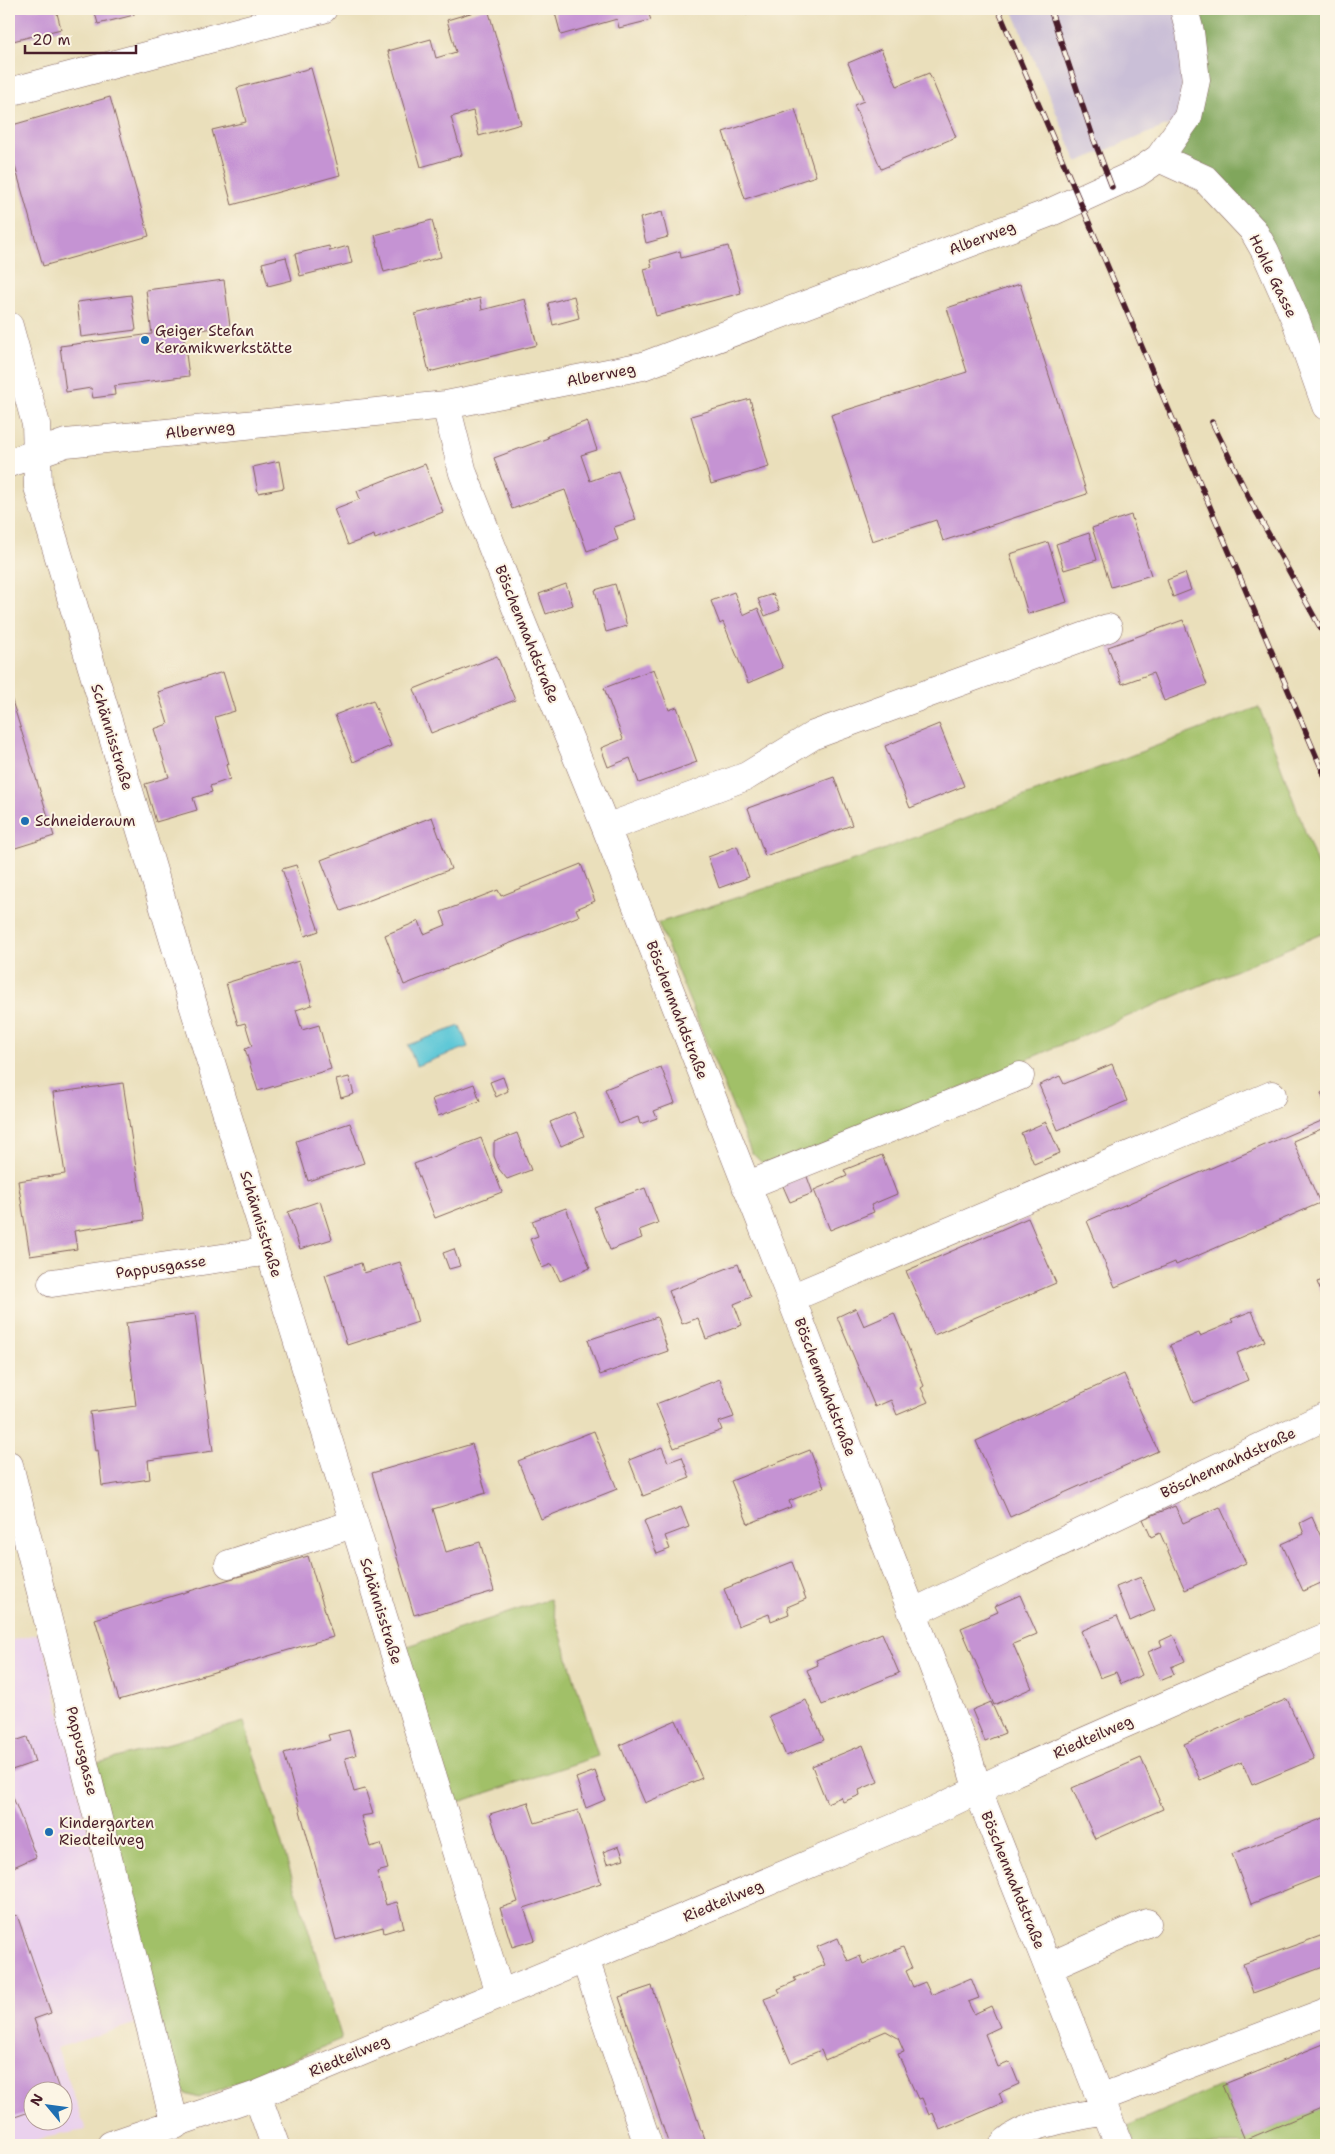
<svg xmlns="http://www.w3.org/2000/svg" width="1335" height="2154" viewBox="0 0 1335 2154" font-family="'Shantell Sans',sans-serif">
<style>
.built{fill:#ead1ed;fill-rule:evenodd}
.industrial{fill:#cabfd7}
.green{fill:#a1c068;stroke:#76704a}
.forest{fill:#80a65c;stroke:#656244}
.water{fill:#5dc7d7;stroke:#547381}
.building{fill:#c593d3}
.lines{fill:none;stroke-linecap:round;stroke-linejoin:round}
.minor-casing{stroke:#82625d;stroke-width:29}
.minor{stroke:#fff;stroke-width:28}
.rail-casing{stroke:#4a1f2b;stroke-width:5.5}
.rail{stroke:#fcf5e5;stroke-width:4;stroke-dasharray:11;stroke-linecap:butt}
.poi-dot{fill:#1f6fb2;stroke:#fcf5e5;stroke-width:2}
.labels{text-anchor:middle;stroke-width:4;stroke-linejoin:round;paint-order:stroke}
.street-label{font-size:15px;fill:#4a1f2b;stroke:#fcf5e5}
.poi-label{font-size:15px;fill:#4a1f2b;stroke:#fcf5e5;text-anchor:start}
</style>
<rect width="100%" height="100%" fill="#fcf5e5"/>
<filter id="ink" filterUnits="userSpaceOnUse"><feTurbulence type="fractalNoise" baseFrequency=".02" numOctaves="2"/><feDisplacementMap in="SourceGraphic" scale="10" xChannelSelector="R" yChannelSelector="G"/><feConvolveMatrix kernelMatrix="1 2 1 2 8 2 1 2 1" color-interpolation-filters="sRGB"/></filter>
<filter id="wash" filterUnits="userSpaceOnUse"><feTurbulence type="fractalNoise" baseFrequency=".0096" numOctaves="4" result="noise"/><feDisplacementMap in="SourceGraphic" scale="20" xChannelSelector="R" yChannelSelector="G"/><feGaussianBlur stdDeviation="1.12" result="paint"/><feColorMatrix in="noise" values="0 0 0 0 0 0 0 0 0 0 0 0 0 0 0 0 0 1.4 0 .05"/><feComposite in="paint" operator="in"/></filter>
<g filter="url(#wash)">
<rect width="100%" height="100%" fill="#eadfbb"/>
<path class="built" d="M 41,1633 L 134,2024 L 57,2048 L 86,2130 L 48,2137 L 23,2145 L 9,2145 L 9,1641 ZM 32,2092 L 62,2092 L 62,2122 L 32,2122 Z"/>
<path class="industrial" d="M 1012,9 L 1184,9 L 1188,117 L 1077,162 Z"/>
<path class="green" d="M 1259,707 L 1326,888 L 1326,932 L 779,1165 L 763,1164 L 751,1152 L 658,923 L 869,855 Z
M 550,1599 L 598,1756 L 453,1804 L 405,1647 Z
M 244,1722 L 342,2039 L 199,2098 L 186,2094 L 175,2078 L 95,1764 Z
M 1222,2085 L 1245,2140 L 1326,2106 L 1326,2145 L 1135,2145 L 1127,2126 Z"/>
<path class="forest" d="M 1184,9 L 1326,9 L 1326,406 L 1253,230 L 1159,158 L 1188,117 Z"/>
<path class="water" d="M 460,1026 L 468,1047 L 416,1066 L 408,1045 Z"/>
<g id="blocks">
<path class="building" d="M 9,9 L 56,9 L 61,29 L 9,42 Z
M 94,9 L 133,9 L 134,15 L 98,24 Z
M 484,9 L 488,9 L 521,124 L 479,136 L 473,111 L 451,117 L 462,155 L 421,167 L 388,51 L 431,39 L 436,58 L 456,52 L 447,20 Z
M 554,9 L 656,9 L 648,12 L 651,20 L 619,28 L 617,19 L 561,35 Z
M 744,9 L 765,9 L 746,15 Z
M 881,49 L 897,86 L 929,73 L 956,137 L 881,169 L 854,105 L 864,101 L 848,63 Z
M 311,68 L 340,175 L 232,205 L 212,130 L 246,122 L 237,88 Z
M 110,97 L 149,236 L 43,266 L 9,145 L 9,126 Z
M 795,109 L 816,176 L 745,199 L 723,132 Z
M 662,212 L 668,237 L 646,243 L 640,218 Z
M 432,220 L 441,257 L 384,272 L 375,235 Z
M 329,246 L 330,251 L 348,246 L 352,263 L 300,276 L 295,254 Z
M 728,246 L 741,293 L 656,316 L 644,269 L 652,267 L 650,260 L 680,251 L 681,258 Z
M 286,257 L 292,280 L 268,286 L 262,263 Z
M 224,280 L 230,326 L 183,332 L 189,376 L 114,386 L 115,395 L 93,398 L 91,388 L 66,392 L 60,346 L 152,334 L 146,290 Z
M 1020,284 L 1087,494 L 943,541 L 936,520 L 872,541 L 831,415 L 967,372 L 947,308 Z
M 131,295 L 136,330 L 81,337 L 77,302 Z
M 574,296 L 579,318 L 553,325 L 548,303 Z
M 480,298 L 482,310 L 525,299 L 537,345 L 429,372 L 415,314 Z
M 750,399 L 769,467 L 711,484 L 691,416 Z
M 587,421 L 597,450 L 581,455 L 590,481 L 618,471 L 636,520 L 614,527 L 618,540 L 587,551 L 565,490 L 512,509 L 494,458 L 548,438 L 547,436 Z
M 279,461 L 284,488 L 258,493 L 253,467 Z
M 425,464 L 443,512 L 375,539 L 374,535 L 348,545 L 334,509 L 360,499 L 357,491 Z
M 1131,515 L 1151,575 L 1111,587 L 1092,528 Z
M 1089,533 L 1097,560 L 1064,570 L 1056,544 Z
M 1048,542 L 1067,602 L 1028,614 L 1010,554 Z
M 1185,573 L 1191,590 L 1173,597 L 1167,580 Z
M 566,584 L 573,605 L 546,614 L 539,594 Z
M 615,584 L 627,626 L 606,632 L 595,590 Z
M 734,592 L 743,615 L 758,608 L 783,668 L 748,683 L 723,622 L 720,624 L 711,601 Z
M 773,594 L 780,610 L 765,616 L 758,599 Z
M 1183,620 L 1207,685 L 1164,701 L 1153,673 L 1122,684 L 1108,647 Z
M 497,656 L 515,700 L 431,733 L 414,689 Z
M 654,669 L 669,710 L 677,707 L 697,762 L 639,783 L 630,758 L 608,767 L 601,748 L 623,739 L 604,688 Z
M 223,672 L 235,711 L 215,717 L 229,764 L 226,765 L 230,779 L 210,786 L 212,792 L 193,798 L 197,810 L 156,822 L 145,784 L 169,777 L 154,729 L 168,724 L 158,692 Z
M 9,691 L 54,836 L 9,850 Z
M 373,700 L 391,746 L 353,762 L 335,715 Z
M 939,724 L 964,786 L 910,808 L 885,746 Z
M 834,777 L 852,825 L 765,856 L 748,808 Z
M 432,817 L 451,869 L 341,911 L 321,860 Z
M 737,846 L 749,877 L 719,888 L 708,857 Z
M 581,864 L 595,901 L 576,909 L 579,916 L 404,985 L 385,935 L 419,921 L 424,934 L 446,925 L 441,912 L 498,890 L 501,896 Z
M 296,865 L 319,931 L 305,936 L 282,869 Z
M 299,961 L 312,1005 L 296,1010 L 302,1030 L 319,1025 L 331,1069 L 258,1091 L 245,1049 L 252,1046 L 245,1023 L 238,1025 L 226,983 Z
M 1112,1064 L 1127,1101 L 1058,1130 L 1039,1085 L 1060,1076 L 1064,1084 Z
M 661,1067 L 675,1103 L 654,1111 L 657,1118 L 640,1124 L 638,1117 L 619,1124 L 605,1089 Z
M 349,1077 L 354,1094 L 341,1098 L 336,1080 Z
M 503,1077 L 508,1091 L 496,1097 L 490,1082 Z
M 123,1083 L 144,1220 L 74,1231 L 77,1249 L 30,1256 L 18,1181 L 65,1174 L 53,1093 Z
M 474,1084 L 480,1101 L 438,1116 L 432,1099 Z
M 1326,1091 L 1326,1105 L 1321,1093 Z
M 574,1112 L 584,1136 L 561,1146 L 550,1122 Z
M 1326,1119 L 1326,1127 L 1293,1141 L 1320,1203 L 1176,1265 L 1175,1262 L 1115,1287 L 1087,1221 Z
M 1046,1122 L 1060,1153 L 1034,1164 L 1021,1133 Z
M 350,1123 L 364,1163 L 308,1181 L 296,1141 Z
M 517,1133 L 531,1170 L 507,1179 L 499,1169 L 494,1156 L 494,1142 Z
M 481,1138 L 502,1192 L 435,1218 L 414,1164 Z
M 882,1155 L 897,1194 L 871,1205 L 874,1212 L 830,1230 L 814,1190 L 847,1176 L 844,1170 Z
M 806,1174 L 813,1193 L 790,1202 L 782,1184 Z
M 645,1188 L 658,1223 L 639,1230 L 642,1238 L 610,1250 L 594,1207 Z
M 320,1201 L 332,1239 L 300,1249 L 288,1212 Z
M 566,1208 L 590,1268 L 560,1281 L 552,1264 L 542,1268 L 530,1239 L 538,1236 L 532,1221 Z
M 1028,1218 L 1056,1283 L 934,1335 L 906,1271 Z
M 454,1249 L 460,1266 L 449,1269 L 443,1253 Z
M 400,1262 L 418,1322 L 347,1345 L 325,1275 L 361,1263 L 364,1273 Z
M 738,1264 L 751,1297 L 734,1304 L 742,1325 L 706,1339 L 698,1318 L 682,1324 L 669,1291 Z
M 1326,1279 L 1326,1304 L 1317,1282 Z
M 856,1308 L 864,1326 L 894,1313 L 924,1386 L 921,1388 L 928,1402 L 897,1415 L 891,1400 L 875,1407 L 837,1317 Z
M 1252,1311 L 1265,1341 L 1237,1353 L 1248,1380 L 1193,1403 L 1170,1345 L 1199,1333 L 1200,1336 L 1233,1322 L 1231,1319 Z
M 195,1314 L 213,1451 L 148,1460 L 150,1479 L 102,1486 L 98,1450 L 95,1451 L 90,1412 L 136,1406 L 126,1323 Z
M 657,1317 L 668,1351 L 600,1375 L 588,1340 Z
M 1124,1374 L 1158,1451 L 1010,1517 L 976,1441 Z
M 720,1379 L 734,1417 L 719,1422 L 722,1430 L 674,1448 L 656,1404 Z
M 594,1431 L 617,1489 L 541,1519 L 518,1461 Z
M 472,1444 L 486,1493 L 433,1509 L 446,1552 L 480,1542 L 494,1591 L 414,1615 L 372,1473 Z
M 662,1447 L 668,1462 L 682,1457 L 690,1478 L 643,1496 L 629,1460 Z
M 810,1450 L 824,1487 L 789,1501 L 791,1507 L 748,1524 L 731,1481 Z
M 1175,1506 L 1183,1523 L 1220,1507 L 1246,1563 L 1185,1590 L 1160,1533 L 1151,1537 L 1143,1519 Z
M 681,1507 L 689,1527 L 665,1536 L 670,1549 L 657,1554 L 644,1521 Z
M 1312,1517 L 1326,1548 L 1326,1596 L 1321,1583 L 1303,1591 L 1282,1544 L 1304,1534 L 1300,1523 Z
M 308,1556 L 333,1637 L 119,1700 L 95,1619 Z
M 792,1562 L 806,1599 L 787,1607 L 789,1614 L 771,1621 L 769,1614 L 738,1626 L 724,1589 Z
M 1141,1577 L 1155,1610 L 1130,1621 L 1116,1587 Z
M 1020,1595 L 1037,1634 L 1013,1644 L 1032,1688 L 994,1705 L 961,1628 L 998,1612 L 995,1606 Z
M 1117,1616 L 1142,1675 L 1121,1684 L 1116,1672 L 1100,1678 L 1081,1631 Z
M 882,1633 L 899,1673 L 822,1705 L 807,1670 L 818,1665 L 816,1660 Z
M 1173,1635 L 1185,1661 L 1171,1667 L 1174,1674 L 1160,1680 L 1148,1652 L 1162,1646 L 1160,1641 Z
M 1287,1699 L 1314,1759 L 1252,1785 L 1242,1762 L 1200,1780 L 1184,1744 Z
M 806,1700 L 824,1740 L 786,1756 L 769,1716 Z
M 991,1702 L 1005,1733 L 985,1741 L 972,1710 Z
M 676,1720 L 702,1778 L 645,1803 L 620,1745 Z
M 349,1730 L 356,1755 L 345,1758 L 354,1792 L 365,1789 L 373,1814 L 361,1816 L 370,1847 L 381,1844 L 388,1869 L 377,1872 L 386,1905 L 397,1902 L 404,1927 L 384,1933 L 383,1927 L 336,1940 L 284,1753 L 330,1740 L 328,1735 Z
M 27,1737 L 35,1762 L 9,1771 L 9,1743 Z
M 863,1745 L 878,1782 L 859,1790 L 860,1795 L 843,1802 L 841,1797 L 827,1803 L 812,1766 Z
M 1141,1758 L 1163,1809 L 1095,1839 L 1072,1788 Z
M 595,1771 L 605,1800 L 586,1808 L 576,1778 Z
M 11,1792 L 36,1857 L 9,1869 L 9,1793 Z
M 528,1802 L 535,1823 L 578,1810 L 601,1883 L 524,1908 L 535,1940 L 512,1947 L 500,1908 L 518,1902 L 490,1814 Z
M 1326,1817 L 1326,1874 L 1251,1904 L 1232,1854 Z
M 619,1846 L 624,1859 L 607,1864 L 603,1852 Z
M 17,1915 L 51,2013 L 34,2019 L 60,2092 L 32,2092 L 32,2111 L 9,2119 L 9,1917 Z
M 1326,1934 L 1326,1966 L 1253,1993 L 1243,1964 Z
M 838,1938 L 848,1961 L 860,1956 L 863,1964 L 903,1947 L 912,1968 L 906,1971 L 913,1987 L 925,1982 L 931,1995 L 971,1978 L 979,1998 L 968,2002 L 974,2014 L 991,2006 L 1000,2027 L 985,2034 L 998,2067 L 1010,2062 L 1019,2084 L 999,2093 L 1003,2103 L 940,2130 L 933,2113 L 929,2115 L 922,2098 L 918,2099 L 898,2054 L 904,2052 L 898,2038 L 886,2031 L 870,2038 L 871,2040 L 825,2060 L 821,2050 L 791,2063 L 764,1999 L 780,1993 L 778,1989 L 796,1981 L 794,1978 L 825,1965 L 817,1947 Z
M 652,1986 L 706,2145 L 669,2145 L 619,1997 Z
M 1326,2043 L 1326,2106 L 1245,2140 L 1222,2085 Z"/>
</g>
</g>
<g filter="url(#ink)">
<use href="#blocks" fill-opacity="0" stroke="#82625d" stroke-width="1"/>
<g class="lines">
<defs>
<path id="minor" d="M 9,92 L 323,9
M 1159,158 L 1205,179 L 1253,230 L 1265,251 L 1296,321 L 1326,406
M 9,326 L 36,424 L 38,487 L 191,998 L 500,1993
M 446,405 L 463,473 L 520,618 L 606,828 L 791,1298 L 967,1754 L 978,1791 L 1119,2145
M 9,463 L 66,443 L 446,405 L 643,366 L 1049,213 L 1137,173 L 1159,158 L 1188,117 L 1196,80 L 1190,32 L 1184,9
M 606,828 L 747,776 L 814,735 L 1108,628
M 746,1186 L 1020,1076
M 52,1283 L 270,1251
M 791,1298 L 1272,1095
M 9,1465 L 175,2125
M 229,1564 L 353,1524
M 912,1613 L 1326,1416
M 585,1959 L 648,2145
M 1048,1967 L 1147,1923
M 257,2095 L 275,2145
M 1100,2098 L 1326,2012
M 111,2145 L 257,2095 L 690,1915 L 929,1813 L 1015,1772 L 1226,1679 L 1326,1637
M 1003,2145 C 1019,2124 1078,2117 1104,2111"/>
</defs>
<use href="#minor" class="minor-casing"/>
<use href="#minor" class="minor"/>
<defs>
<path id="rail" d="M 998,9 L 1326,779
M 1050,9 L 1094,140 L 1112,187
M 1212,422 L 1252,504 L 1326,638"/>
</defs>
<use href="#rail" class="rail-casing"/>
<use href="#rail" class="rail"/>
</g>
</g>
<g class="poi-dot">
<circle cx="145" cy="340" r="5"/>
<circle cx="25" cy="821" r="5"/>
<circle cx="49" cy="1832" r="5"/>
</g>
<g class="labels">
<g class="street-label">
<text transform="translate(982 238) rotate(-21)" y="5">Alberweg</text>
<text transform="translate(1273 276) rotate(64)" y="5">Hohle Gasse</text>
<text transform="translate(601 375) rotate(-11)" y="5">Alberweg</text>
<text transform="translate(200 430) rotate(-6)" y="5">Alberweg</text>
<text transform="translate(527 634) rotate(68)" y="5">Böschenmahdstraße</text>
<text transform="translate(112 737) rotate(73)" y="5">Schännisstraße</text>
<text transform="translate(677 1010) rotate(69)" y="5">Böschenmahdstraße</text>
<text transform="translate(261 1224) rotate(73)" y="5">Schännisstraße</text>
<text transform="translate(161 1267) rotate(-8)" y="5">Pappusgasse</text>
<text transform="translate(825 1387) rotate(69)" y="5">Böschenmahdstraße</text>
<text transform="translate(1228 1463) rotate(-25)" y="5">Böschenmahdstraße</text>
<text transform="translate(381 1611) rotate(73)" y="5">Schännisstraße</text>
<text transform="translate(1093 1737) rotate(-24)" y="5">Riedteilweg</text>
<text transform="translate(82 1751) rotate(76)" y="5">Pappusgasse</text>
<text transform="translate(1013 1880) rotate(68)" y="5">Böschenmahdstraße</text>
<text transform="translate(723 1901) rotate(-23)" y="5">Riedteilweg</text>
<text transform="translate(349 2056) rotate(-23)" y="5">Riedteilweg</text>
</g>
<g class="poi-label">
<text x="155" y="336">Geiger Stefan<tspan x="155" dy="17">Keramikwerkstätte</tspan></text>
<text x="35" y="826">Schneideraum</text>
<text x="59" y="1828">Kindergarten<tspan x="59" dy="17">Riedteilweg</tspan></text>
</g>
</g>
<rect width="1335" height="2154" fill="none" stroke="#fcf5e5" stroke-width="30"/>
<g transform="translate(48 2106) rotate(299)"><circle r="24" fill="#fcf5e5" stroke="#b59f9b"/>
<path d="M0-4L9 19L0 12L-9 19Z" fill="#1f6fb2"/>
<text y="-8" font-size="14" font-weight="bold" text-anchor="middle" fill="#4a1f2b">N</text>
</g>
<path d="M25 45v8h111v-8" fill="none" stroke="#4a1f2b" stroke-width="2.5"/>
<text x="32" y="45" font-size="15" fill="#4a1f2b" stroke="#fcf5e5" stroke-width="4" paint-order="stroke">20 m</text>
</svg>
